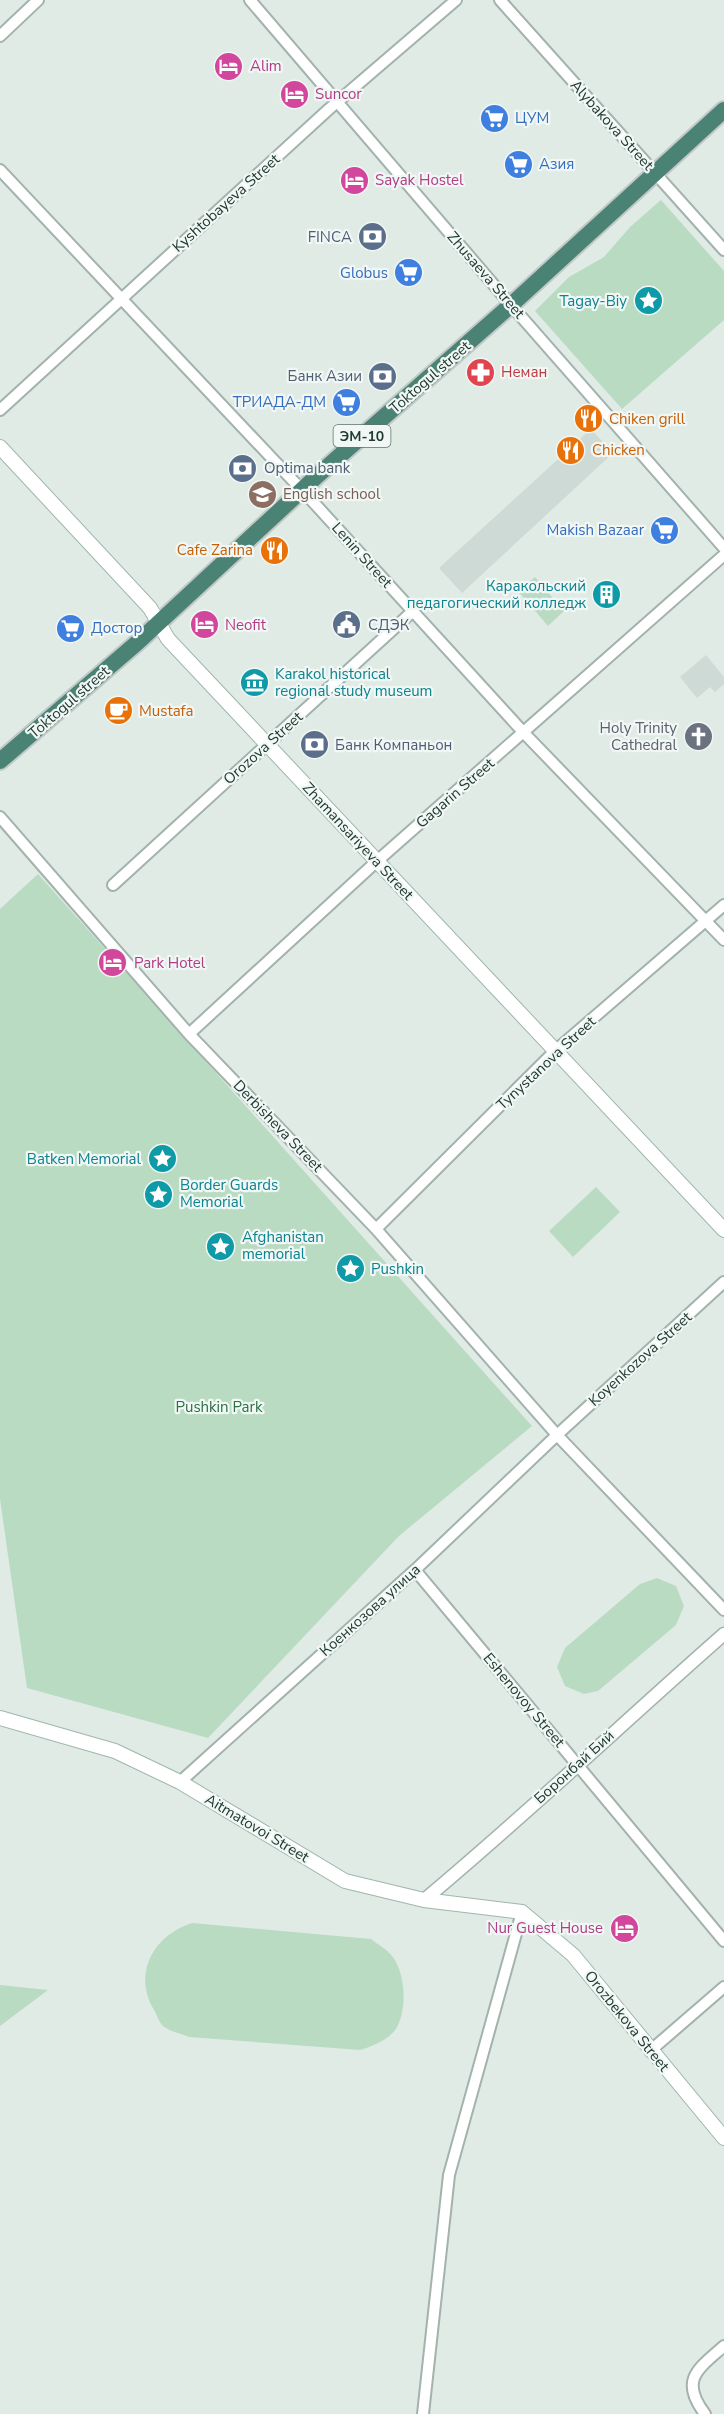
<svg xmlns="http://www.w3.org/2000/svg" width="724" height="2414" viewBox="0 0 724 2414" font-family="'Nunito Sans',sans-serif">
<style>
.built{fill:#cedad5}
.green{fill:#b9dbc2}
.lines{fill:none;stroke-linecap:round;stroke-linejoin:round}
.minor-casing{stroke:#a3b2ad;stroke-width:14}
.tertiary-casing{stroke:#a3b2ad;stroke-width:15}
.secondary-casing{stroke:#9fb6ad;stroke-width:16}
.trunk-casing{stroke:#c1c8c6;stroke-width:20}
.minor{stroke:#fff;stroke-width:10}
.tertiary{stroke:#fff;stroke-width:12}
.secondary{stroke:#fff;stroke-width:14}
.trunk{stroke:#4a8274;stroke-width:16}
.labels{text-anchor:middle;stroke-width:4.5;stroke-linejoin:round;paint-order:stroke}
.shield{fill:#f0f7f4;stroke:#5f736d;stroke-width:1.5}
.shield-label{font-size:14px;font-weight:bold;fill:#213a33}
.hotel-label{font-size:15px;fill:#b23c85;stroke:#f0f7f4;text-anchor:start}
.shop-label{font-size:15px;fill:#366cbe;stroke:#f0f7f4;text-anchor:start}
.street-label{font-size:15px;fill:#213a33;stroke:#f0f7f4}
.service-label{font-size:15px;fill:#4e5e75;stroke:#f0f7f4;text-anchor:start}
.culture-label{font-size:15px;fill:#0d838f;stroke:#f0f7f4;text-anchor:start}
.health-label{font-size:15px;fill:#be3a42;stroke:#f0f7f4;text-anchor:start}
.food-label{font-size:15px;fill:#c56008;stroke:#f0f7f4;text-anchor:start}
.education-label{font-size:15px;fill:#785e54;stroke:#f0f7f4;text-anchor:start}
.worship-label{font-size:15px;fill:#5b616d;stroke:#f0f7f4;text-anchor:end}
.park-label{font-size:15px;fill:#2d7045;stroke:#f0f7f4}
</style>
<rect width="100%" height="100%" fill="#e0ebe6"/>
<path class="built" d="M 591,429 L 613,453 L 462,593 L 439,568 Z
M 706,655 L 724,677 L 724,684 L 715,692 L 710,687 L 697,698 L 680,677 Z"/>
<path class="green" d="M 661,200 L 724,271 L 724,320 L 622,409 L 535,311 L 569,277 L 604,257 L 630,227 Z
M 535,577 L 564,611 L 548,626 L 518,591 Z
M 38,874 L 532,1426 L 399,1536 L 208,1738 L 27,1688 L 0,1499 L 0,909 Z
M 596,1187 L 620,1212 L 573,1257 L 549,1231 Z
M 657,1578 L 676,1586 L 684,1606 L 676,1625 L 598,1691 L 584,1694 L 565,1686 L 557,1667 L 565,1648 L 640,1584 Z
M 192,1923 L 371,1939 C 377,1944 388,1950 393,1957 C 405,1974 407,2006 398,2025 C 392,2039 373,2046 360,2050 L 189,2037 C 182,2034 169,2031 163,2026 C 159,2022 157,2015 154,2010 C 132,1973 154,1935 192,1923 Z
M 0,1985 L 48,1990 L 0,2026 Z"/>
<g class="lines">
<defs>
<path id="minor" d="M 250,0 L 511,305 L 724,548
M 500,0 L 724,250
M 0,36 L 38,0
M 0,170 L 315,504 L 524,733 L 724,940
M 0,410 L 329,109 L 456,0
M 0,817 L 189,1034 L 376,1229 L 557,1435 L 724,1610
M 113,885 L 413,611
M 189,1034 L 376,862 L 724,555
M 376,1229 L 555,1051 L 724,905
M 415,1570 L 724,1941
M 180,1782 L 415,1570 L 557,1435 L 724,1282
M 650,2051 L 724,1987
M 423,2414 L 449,2175 L 522,1912
M 705,2414 C 679,2380 698,2369 724,2346"/>
<path id="tertiary" d="M 424,1900 C 527,1814 624,1722 724,1634"/>
<path id="secondary" d="M 0,447 L 150,608 L 168,639 L 724,1230
M 0,1718 L 115,1751 L 180,1782 L 345,1881 L 424,1900 L 522,1912 L 573,1955 L 724,2138"/>
<path id="trunk" d="M 0,761 L 138,642 L 318,475 L 511,305 L 724,110"/>
</defs>
<use href="#minor" class="minor-casing"/>
<use href="#tertiary" class="tertiary-casing"/>
<use href="#secondary" class="secondary-casing"/>
<use href="#trunk" class="trunk-casing"/>
<use href="#minor" class="minor"/>
<use href="#tertiary" class="tertiary"/>
<use href="#secondary" class="secondary"/>
<use href="#trunk" class="trunk"/>
</g>
<defs>
<symbol id="hotel-disc" viewBox="-11 -11 22 22"><circle r="9.5" fill="#d1479c" stroke="#f0f7f4"/><path d="M-6-4.5h1.5V1H6V5H4.5V3h-9V5H-6ZM-4 0a1.8 1.8 0 1 1 3.6 0ZM.5 0V-2.5h3Q6-2.5 6 0Z" fill="#fff"/></symbol>
<symbol id="supermarket-disc" viewBox="-11 -11 22 22"><circle r="9.5" fill="#3f7fe0" stroke="#f0f7f4"/><path d="M-6-5.5h2.5l.6 2H6L4.5 2H-2.5L-4.4-4H-6ZM-1.5 3.2a1.3 1.3 0 1 0 .1 0ZM3 3.2a1.3 1.3 0 1 0 .1 0Z" fill="#fff"/></symbol>
<symbol id="bank-disc" viewBox="-11 -11 22 22"><circle r="9.5" fill="#5c6f8a" stroke="#f0f7f4"/><path d="M-6-4H6V4H-6ZM0-2.3a2.3 2.3 0 1 0 0 4.6a2.3 2.3 0 1 0 0-4.6Z" fill="#fff"/></symbol>
<symbol id="sight-disc" viewBox="-11 -11 22 22"><circle r="9.5" fill="#0f9aa8" stroke="#f0f7f4"/><path d="M0-6L1.8-2.2L6-1.7L2.9 1.2L3.7 5.4L0 3.3L-3.7 5.4L-2.9 1.2L-6-1.7L-1.8-2.2Z" fill="#fff"/></symbol>
<symbol id="pharmacy-disc" viewBox="-11 -11 22 22"><circle r="9.5" fill="#e0444e" stroke="#f0f7f4"/><path d="M-2-6h4v4h4v4h-4v4h-4v-4h-4v-4h4Z" fill="#fff"/></symbol>
<symbol id="restaurant-disc" viewBox="-11 -11 22 22"><circle r="9.5" fill="#e8710a" stroke="#f0f7f4"/><path d="M-5-6h1v4h1v-4h1v4h1v-4h1v5L-1.5 .5V6h-2V.5L-5-1ZM5-6V6H3V1.5H1.5Q1.5-4 5-6Z" fill="#fff"/></symbol>
<symbol id="school-disc" viewBox="-11 -11 22 22"><circle r="9.5" fill="#8d6e63" stroke="#f0f7f4"/><path d="M0-5L7-2L0 1L-7-2ZM-4 1L0 2.5L4 1V4Q0 6-4 4Z" fill="#fff"/></symbol>
<symbol id="building-disc" viewBox="-11 -11 22 22"><circle r="9.5" fill="#0f9aa8" stroke="#f0f7f4"/><path d="M-4-6H4V6H1V3H-1V6H-4ZM-2.5-4.3h1.7v1.8h-1.7ZM.8-4.3h1.7v1.8H.8ZM-2.5-1h1.7V.8h-1.7ZM.8-1h1.7V.8H.8Z" fill="#fff"/></symbol>
<symbol id="civic-disc" viewBox="-11 -11 22 22"><circle r="9.5" fill="#5c6f8a" stroke="#f0f7f4"/><path d="M-.6-6.5H3V-4.5H.6V-3L4-1V1h2V6H-6V1h2V-1L-.6-3ZM-1.2 2.5V6h2.4V2.5Z" fill="#fff"/></symbol>
<symbol id="museum-disc" viewBox="-11 -11 22 22"><circle r="9.5" fill="#0f9aa8" stroke="#f0f7f4"/><path d="M0-6L6-3V-2H-6V-3ZM-5-1h2V3h-2ZM-1-1h2V3h-2ZM3-1h2V3H3ZM-6 4H6V6H-6Z" fill="#fff"/></symbol>
<symbol id="cafe-disc" viewBox="-11 -11 22 22"><circle r="9.5" fill="#e8710a" stroke="#f0f7f4"/><path d="M-5.5-4.5H6V0H3Q3 3.5 0 3.5H-2.5Q-5.5 3.5-5.5 0ZM3-3.2v2h1.7v-2ZM-6 4.5H4V6H-6Z" fill="#fff"/></symbol>
<symbol id="church-disc" viewBox="-11 -11 22 22"><circle r="9.5" fill="#6b7280" stroke="#f0f7f4"/><path d="M-1.2-6h2.4v3.5h3.3v2.4h-3.3V6h-2.4V-.1h-3.3v-2.4h3.3Z" fill="#fff"/></symbol>
</defs>
<g fill-rule="evenodd">
<use href="#hotel-disc" x="212" y="50" width="33" height="33"/>
<use href="#hotel-disc" x="278" y="78" width="33" height="33"/>
<use href="#supermarket-disc" x="478" y="102" width="33" height="33"/>
<use href="#supermarket-disc" x="502" y="148" width="33" height="33"/>
<use href="#hotel-disc" x="338" y="164" width="33" height="33"/>
<use href="#bank-disc" x="356" y="220" width="33" height="33"/>
<use href="#supermarket-disc" x="392" y="256" width="33" height="33"/>
<use href="#sight-disc" x="632" y="284" width="33" height="33"/>
<use href="#pharmacy-disc" x="464" y="356" width="33" height="33"/>
<use href="#bank-disc" x="366" y="360" width="33" height="33"/>
<use href="#supermarket-disc" x="330" y="386" width="33" height="33"/>
<use href="#restaurant-disc" x="572" y="402" width="33" height="33"/>
<use href="#restaurant-disc" x="554" y="434" width="33" height="33"/>
<use href="#bank-disc" x="226" y="452" width="33" height="33"/>
<use href="#school-disc" x="246" y="478" width="33" height="33"/>
<use href="#supermarket-disc" x="648" y="514" width="33" height="33"/>
<use href="#restaurant-disc" x="258" y="534" width="33" height="33"/>
<use href="#building-disc" x="590" y="578" width="33" height="33"/>
<use href="#hotel-disc" x="188" y="608" width="33" height="33"/>
<use href="#civic-disc" x="330" y="608" width="33" height="33"/>
<use href="#supermarket-disc" x="54" y="612" width="33" height="33"/>
<use href="#museum-disc" x="238" y="666" width="33" height="33"/>
<use href="#cafe-disc" x="102" y="694" width="33" height="33"/>
<use href="#church-disc" x="682" y="720" width="33" height="33"/>
<use href="#bank-disc" x="298" y="728" width="33" height="33"/>
<use href="#hotel-disc" x="96" y="946" width="33" height="33"/>
<use href="#sight-disc" x="146" y="1142" width="33" height="33"/>
<use href="#sight-disc" x="142" y="1178" width="33" height="33"/>
<use href="#sight-disc" x="204" y="1230" width="33" height="33"/>
<use href="#sight-disc" x="334" y="1252" width="33" height="33"/>
<use href="#hotel-disc" x="608" y="1912" width="33" height="33"/>
</g>
<g class="labels">
<rect class="shield" x="333.5" y="425" width="57" height="22" rx="4.5"/>
<g class="shield-label">
<text x="362" y="441">ЭМ-10</text>
</g>
<g class="hotel-label">
<text x="250" y="71">Alim</text>
<text x="315" y="99">Suncor</text>
<text x="375" y="185">Sayak Hostel</text>
<text x="225" y="630">Neofit</text>
<text x="134" y="968">Park Hotel</text>
<text x="603" y="1933" text-anchor="end">Nur Guest House</text>
</g>
<g class="shop-label">
<text x="515" y="123">ЦУМ</text>
<text x="539" y="169">Азия</text>
<text x="388" y="278" text-anchor="end">Globus</text>
<text x="326" y="407" text-anchor="end">ТРИАДА-ДМ</text>
<text x="644" y="535" text-anchor="end">Makish Bazaar</text>
<text x="91" y="633">Достор</text>
</g>
<g class="street-label">
<text transform="translate(612 125) rotate(48)" y="5">Alybakova Street</text>
<text transform="translate(226 203) rotate(-42)" y="5">Kyshtobayeva Street</text>
<text transform="translate(486 275) rotate(49)" y="5">Zhusaeva Street</text>
<text transform="translate(430 377) rotate(-41)" y="5">Toktogul street</text>
<text transform="translate(362 555) rotate(48)" y="5">Lenin Street</text>
<text transform="translate(69 702) rotate(-41)" y="5">Toktogul street</text>
<text transform="translate(263 748) rotate(-42)" y="5">Orozova Street</text>
<text transform="translate(455 793) rotate(-41)" y="5">Gagarin Street</text>
<text transform="translate(358 841) rotate(47)" y="5">Zhamansariyeva Street</text>
<text transform="translate(546 1063) rotate(-43)" y="5">Tynystanova Street</text>
<text transform="translate(278 1126) rotate(46)" y="5">Derbisheva Street</text>
<text transform="translate(640 1359) rotate(-42)" y="5">Koyenkozova Street</text>
<text transform="translate(370 1610) rotate(-42)" y="5">Коенкозова улица</text>
<text transform="translate(524 1700) rotate(50)" y="5">Eshenovoy Street</text>
<text transform="translate(574 1767) rotate(-42)" y="5">Боронбай Бий</text>
<text transform="translate(257 1828) rotate(31)" y="5">Aitmatovoi Street</text>
<text transform="translate(627 2021) rotate(51)" y="5">Orozbekova Street</text>
</g>
<g class="service-label">
<text x="352" y="242" text-anchor="end">FINCА</text>
<text x="362" y="381" text-anchor="end">Банк Азии</text>
<text x="264" y="473">Optima bank</text>
<text x="368" y="630">СДЭК</text>
<text x="335" y="750">Банк Компаньон</text>
</g>
<g class="culture-label">
<text x="627" y="306" text-anchor="end">Tagay-Biy</text>
<text x="586" y="591" text-anchor="end">Каракольский<tspan x="586" dy="17">педагогический колледж</tspan></text>
<text x="275" y="679">Karakol historical<tspan x="275" dy="17">regional study museum</tspan></text>
<text x="141" y="1164" text-anchor="end">Batken Memorial</text>
<text x="180" y="1190">Border Guards<tspan x="180" dy="17">Memorial</tspan></text>
<text x="242" y="1242">Afghanistan<tspan x="242" dy="17">memorial</tspan></text>
<text x="371" y="1274">Pushkin</text>
</g>
<g class="health-label">
<text x="501" y="377">Неман</text>
</g>
<g class="food-label">
<text x="609" y="424">Chiken grill</text>
<text x="592" y="455">Chicken</text>
<text x="253" y="555" text-anchor="end">Cafe Zarina</text>
<text x="139" y="716">Mustafa</text>
</g>
<g class="education-label">
<text x="283" y="499">English school</text>
</g>
<g class="worship-label">
<text x="677" y="733">Holy Trinity<tspan x="677" dy="17">Cathedral</tspan></text>
</g>
<g class="park-label">
<text x="219" y="1412">Pushkin Park</text>
</g>
</g>
</svg>
